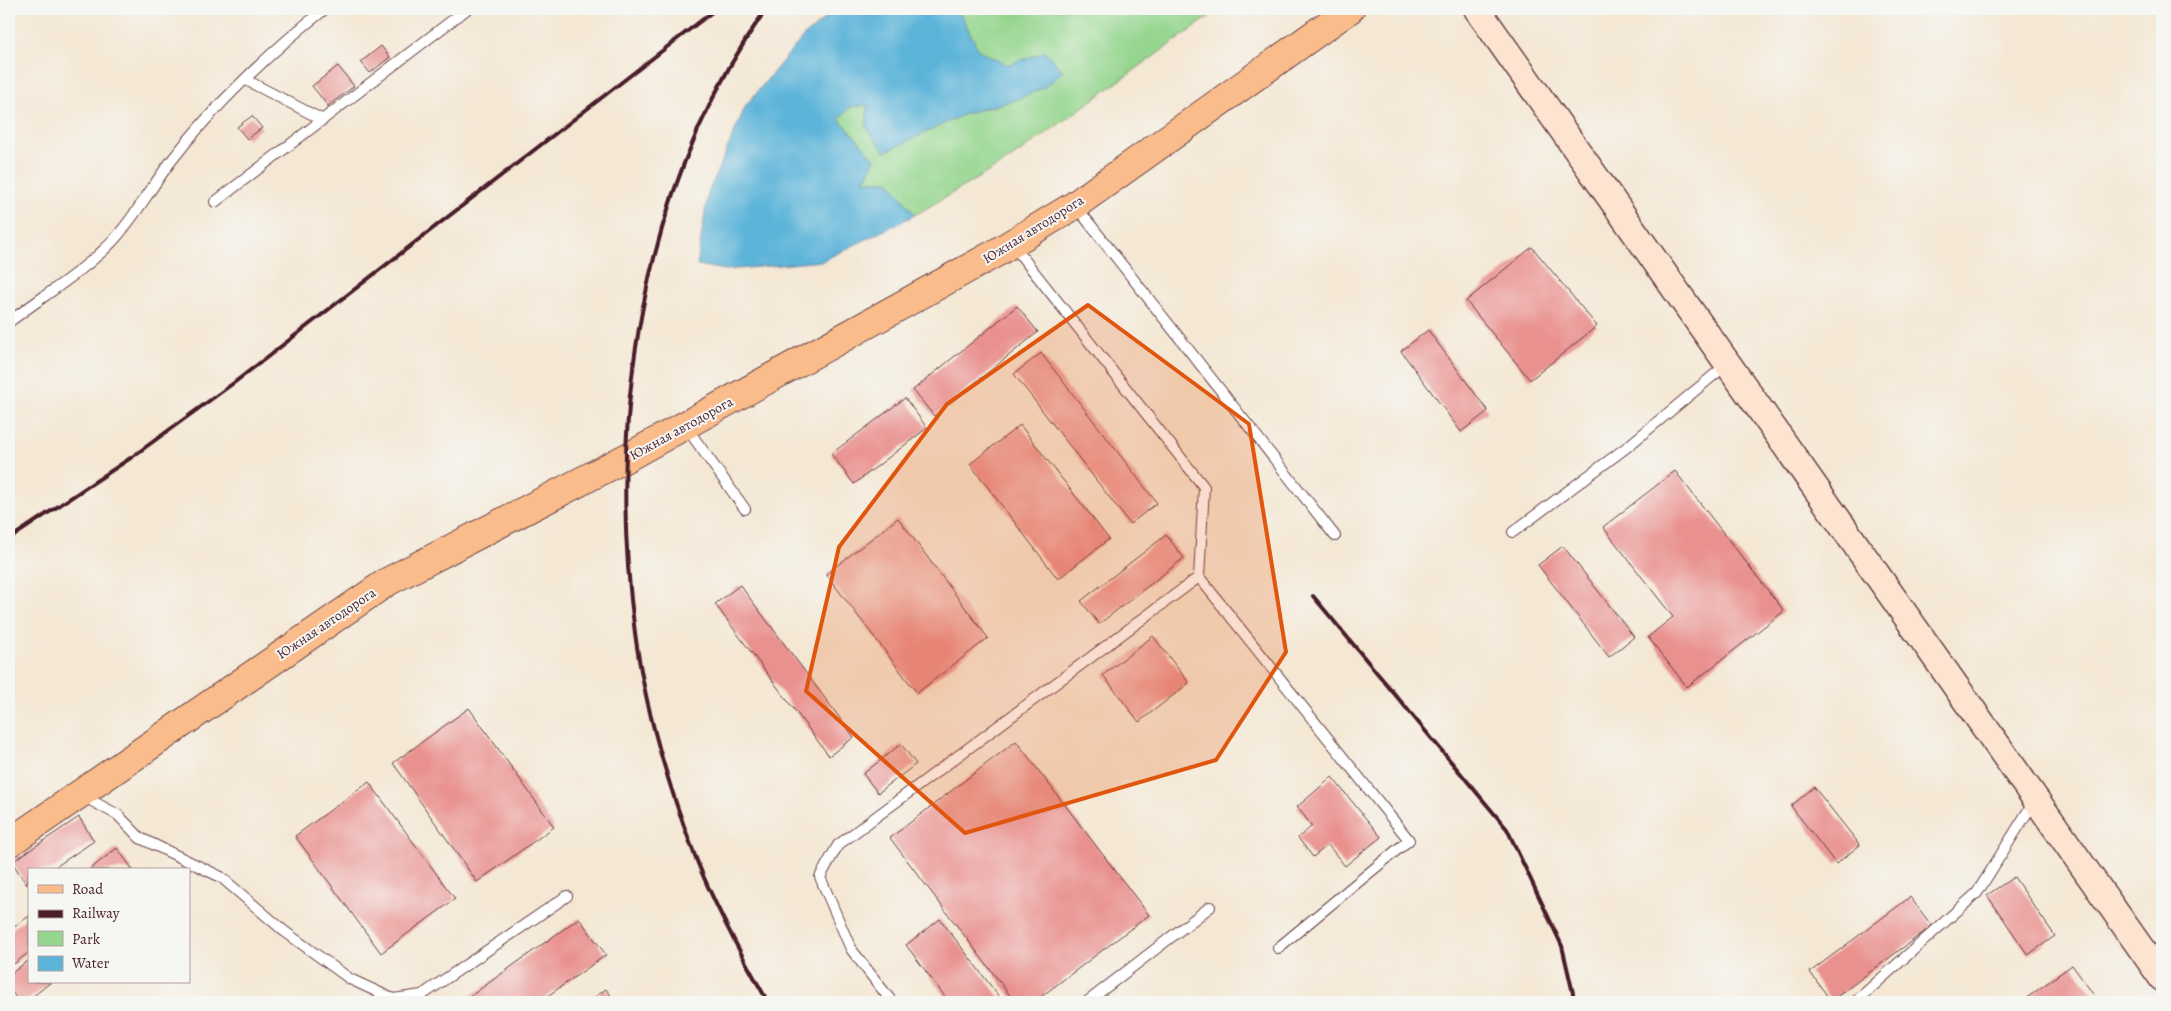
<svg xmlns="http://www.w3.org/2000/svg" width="2171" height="1011" viewBox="0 0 2171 1011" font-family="Alegreya,serif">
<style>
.green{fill:#94d68e;stroke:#6f7a5c}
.water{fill:#5cb4d9;stroke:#536a82}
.building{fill:#e9918f}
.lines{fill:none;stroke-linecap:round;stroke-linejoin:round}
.lane-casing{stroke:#643d44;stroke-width:12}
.secondary-casing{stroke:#643d44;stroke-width:29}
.primary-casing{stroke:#643d44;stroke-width:30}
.lane{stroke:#fff;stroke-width:10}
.secondary{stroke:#fde4d0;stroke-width:26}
.primary{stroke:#f9bc8a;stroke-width:28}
.rail{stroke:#4a1f2b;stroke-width:4}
.marked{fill:#e0560e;fill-opacity:0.2;stroke:#e0560e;stroke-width:4;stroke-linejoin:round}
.labels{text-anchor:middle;stroke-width:4;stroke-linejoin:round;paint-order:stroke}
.street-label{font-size:14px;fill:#4a1f2b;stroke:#f6f6f2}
</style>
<rect width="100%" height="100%" fill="#f6f6f2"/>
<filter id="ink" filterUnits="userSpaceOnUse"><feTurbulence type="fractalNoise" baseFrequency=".02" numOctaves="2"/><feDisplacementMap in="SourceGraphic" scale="10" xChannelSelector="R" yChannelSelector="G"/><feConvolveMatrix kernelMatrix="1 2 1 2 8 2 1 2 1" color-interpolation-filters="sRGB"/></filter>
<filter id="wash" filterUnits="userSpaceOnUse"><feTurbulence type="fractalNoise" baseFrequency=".0096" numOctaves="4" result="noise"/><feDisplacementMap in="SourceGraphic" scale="20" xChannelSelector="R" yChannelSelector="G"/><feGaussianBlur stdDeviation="1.12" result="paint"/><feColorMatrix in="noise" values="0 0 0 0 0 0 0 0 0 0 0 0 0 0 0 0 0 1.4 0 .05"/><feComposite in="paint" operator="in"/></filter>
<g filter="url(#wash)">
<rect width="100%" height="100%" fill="#f4e7d3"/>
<path class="green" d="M 948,9 L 1220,9 L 1010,159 L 915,215 L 889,181 L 864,181 L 875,159 L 839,119 L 850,107 L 868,105 L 885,151 L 967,113 L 1018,99 L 1045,52 L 1008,65 L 978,51 L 961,15 Z"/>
<path class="water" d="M 836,9 L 948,9 L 961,15 L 979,51 L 1008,65 L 1045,52 L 1063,71 L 1045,87 L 1018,99 L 967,113 L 885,152 L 866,127 L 868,105 L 850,107 L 839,119 L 875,159 L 865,181 L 889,181 L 915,215 L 822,261 L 726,270 L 697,265 L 708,193 L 746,105 L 802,38 Z"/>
<g id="blocks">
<path class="building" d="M 381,46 L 390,57 L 370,73 L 361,62 Z
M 338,66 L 354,86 L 328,106 L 312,86 Z
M 252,116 L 262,128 L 247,139 L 237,127 Z
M 1532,247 L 1597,326 L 1530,380 L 1466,301 Z
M 1017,306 L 1038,332 L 934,416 L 913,390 Z
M 1428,330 L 1488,411 L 1461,432 L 1401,351 Z
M 1041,353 L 1157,503 L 1130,524 L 1014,374 Z
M 905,398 L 927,428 L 854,484 L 831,454 Z
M 1020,425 L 1109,539 L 1058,579 L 970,464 Z
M 1675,471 L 1784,611 L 1687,687 L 1648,637 L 1673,617 L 1603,527 Z
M 898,518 L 988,638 L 917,693 L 826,574 Z
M 1166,535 L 1184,558 L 1099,624 L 1081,601 Z
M 1563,546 L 1634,637 L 1609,657 L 1538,565 Z
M 740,585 L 854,737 L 829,756 L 715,604 Z
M 1153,636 L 1189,683 L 1139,722 L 1103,675 Z
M 469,708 L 554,827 L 477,882 L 393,763 Z
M 1016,741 L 1149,915 L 1034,1002 L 1015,1002 L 890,838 Z
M 901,744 L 916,764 L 878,793 L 863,774 Z
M 1332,777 L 1381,837 L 1345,866 L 1328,845 L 1313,857 L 1298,838 L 1312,826 L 1297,807 Z
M 369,782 L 455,899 L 381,953 L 295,836 Z
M 1814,787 L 1860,845 L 1836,864 L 1791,806 Z
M 79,817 L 94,841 L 51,870 L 29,870 L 27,885 L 12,862 Z
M 117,848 L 133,870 L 89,870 Z
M 2014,877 L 2055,936 L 2028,955 L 1987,895 Z
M 1910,897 L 1932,926 L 1831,1001 L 1810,972 Z
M 29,916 L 29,952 L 14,964 L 9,957 L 9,931 Z
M 579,918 L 606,955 L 539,1002 L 466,1002 L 465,1000 Z
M 940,919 L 1003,1002 L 949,1002 L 906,945 Z
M 29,960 L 29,982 L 51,982 L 26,1002 L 20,1002 L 9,989 L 9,975 Z
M 2072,965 L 2099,1002 L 2021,1002 Z
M 606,989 L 616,1002 L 588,1002 Z"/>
</g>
</g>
<g filter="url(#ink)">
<use href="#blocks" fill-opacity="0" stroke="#643d44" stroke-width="1"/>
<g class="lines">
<defs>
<path id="lane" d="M 246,80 L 323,120
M 215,202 L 467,9
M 1075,205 L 1335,536
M 1012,244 L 1204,487 L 1199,577 L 1409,840 L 1278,948
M 9,322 C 43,296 81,273 111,243 C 134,219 151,187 172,160 C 212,108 273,49 325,9
M 686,427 L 745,509
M 1513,532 L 1627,447 L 1726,365
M 81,795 L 118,815 L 140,838 L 221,877 L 284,931 L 350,979 L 393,999 L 422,995 L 567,896
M 892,1002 L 851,949 L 820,877 L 838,845 L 1199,577
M 1087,1002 L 1210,907
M 1855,1002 L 1977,893 L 2035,800"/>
<path id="secondary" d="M 1477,9 L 2162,978"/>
<path id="primary" d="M 9,843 L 387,582 L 626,458 L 996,253 L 1075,205 L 1350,9"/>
</defs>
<use href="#lane" class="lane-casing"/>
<use href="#secondary" class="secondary-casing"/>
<use href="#primary" class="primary-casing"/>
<use href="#lane" class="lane"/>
<use href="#secondary" class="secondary"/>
<use href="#primary" class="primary"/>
<path class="rail" d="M 766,9 C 641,188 606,419 635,633 C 645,709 668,785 695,856 C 715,907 741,955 768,1002
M 9,539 L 132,457 L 235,382 L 716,9
M 1313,596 L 1507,829 L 1562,946 L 1575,1002"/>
</g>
</g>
<path class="marked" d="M 1088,305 L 1249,424 L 1286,652 L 1216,760 L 965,833 L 806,691 L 839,547 L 947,404 Z"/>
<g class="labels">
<g class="street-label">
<text transform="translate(1033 229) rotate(-32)" y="5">Южная автодорога</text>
<text transform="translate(681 428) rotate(-29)" y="5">Южная автодорога</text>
<text transform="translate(326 623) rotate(-34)" y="5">Южная автодорога</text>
</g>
</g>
<rect width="2171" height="1011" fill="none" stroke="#f6f6f2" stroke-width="30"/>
<rect x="28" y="868" width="162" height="115" fill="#f6f6f2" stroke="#b1a0a2"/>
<rect x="38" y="885" width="25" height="8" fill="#f9bc8a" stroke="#b1a0a2"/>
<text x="72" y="894" font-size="15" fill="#4a1f2b">Road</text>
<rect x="38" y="910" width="25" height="8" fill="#4a1f2b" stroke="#b1a0a2"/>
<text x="72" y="918" font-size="15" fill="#4a1f2b">Railway</text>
<rect x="38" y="931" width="25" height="15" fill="#94d68e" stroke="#b1a0a2"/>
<text x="72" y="944" font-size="15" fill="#4a1f2b">Park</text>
<rect x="38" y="956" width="25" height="15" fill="#5cb4d9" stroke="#b1a0a2"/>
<text x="72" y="968" font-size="15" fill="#4a1f2b">Water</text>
</svg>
